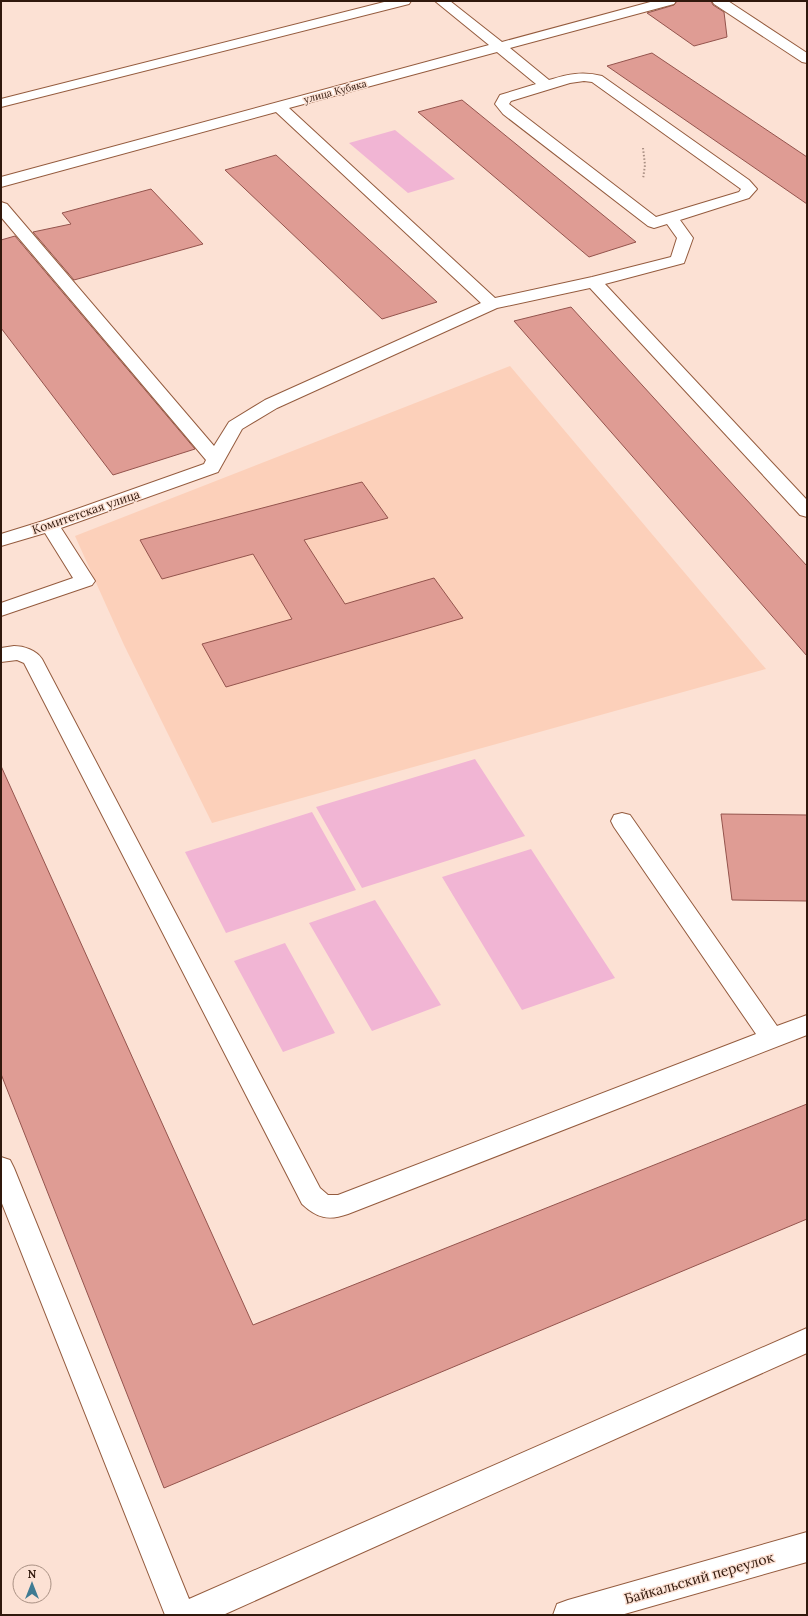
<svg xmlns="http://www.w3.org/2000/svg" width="808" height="1616" viewBox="0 0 808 1616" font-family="Lora,serif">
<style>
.built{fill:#fcd0ba}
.green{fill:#f1b5d4}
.building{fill:#df9c94;stroke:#94544d}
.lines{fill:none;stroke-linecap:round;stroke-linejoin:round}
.minor-casing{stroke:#945b3e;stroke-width:2}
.path{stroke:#a98f83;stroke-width:2;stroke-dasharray:1.5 2;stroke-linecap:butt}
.minor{fill:#fff;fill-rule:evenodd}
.labels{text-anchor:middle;stroke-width:3;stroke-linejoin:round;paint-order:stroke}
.far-street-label{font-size:10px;fill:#30180c;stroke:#fce1d4}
.street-label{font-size:12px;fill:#30180c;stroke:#fce1d4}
.near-street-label{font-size:14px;fill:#30180c;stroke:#fce1d4}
</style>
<rect width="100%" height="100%" fill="#fce1d4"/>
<path class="built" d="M 510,366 L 766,669 L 212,823 L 124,645 L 75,536 Z"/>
<path class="green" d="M 395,130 L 455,179 L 408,193 L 349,143 Z
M 475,759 L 525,836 L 362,888 L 316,807 Z
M 312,812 L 356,890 L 226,933 L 185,852 Z
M 531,849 L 615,978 L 522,1010 L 442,877 Z
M 375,900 L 441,1005 L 372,1031 L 309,923 Z
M 285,943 L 335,1033 L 283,1052 L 234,961 Z"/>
<path class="building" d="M 677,1 L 711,1 L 713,5 L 724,12 L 727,37 L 694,46 L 647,13 L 674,5 Z
M 652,53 L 807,157 L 807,204 L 607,66 Z
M 462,100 L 636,242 L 589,257 L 418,112 Z
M 276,155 L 437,302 L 382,319 L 225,170 Z
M 151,189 L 203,244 L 74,280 L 33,232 L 71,224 L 62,213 Z
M 15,236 L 195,449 L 113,475 L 1,328 L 1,240 Z
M 571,307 L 807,566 L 807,656 L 514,321 Z
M 362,482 L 388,518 L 304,540 L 345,604 L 434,578 L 463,618 L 226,687 L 202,644 L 292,619 L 253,554 L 162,579 L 140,540 Z
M 1,766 L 253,1325 L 807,1104 L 807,1219 L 164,1488 L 1,1074 Z
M 721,814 L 807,815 L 807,901 L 732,900 Z"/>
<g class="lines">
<defs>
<path id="minor" d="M 388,1 L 411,1 L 409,4 L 1,107 L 1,99 Z
M 435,1 L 450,1 L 502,42 L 654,1 L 676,1 L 674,4 L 510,48 L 549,80 C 568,74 583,71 602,76 L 749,180 L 757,189 L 749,198 L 680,220 L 693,238 L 684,263 L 605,284 L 807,500 L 807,517 L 800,515 L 590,288 L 497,308 L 277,408 L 242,429 L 218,472 L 61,528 L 95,581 L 92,585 L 1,616 L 1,603 L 73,578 L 45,533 L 1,546 L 1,534 L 43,521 L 204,464 L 206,460 L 1,217 L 1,202 L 7,204 L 214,446 L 229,422 L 265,400 L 481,303 L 276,112 L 1,187 L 1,177 L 489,45 ZM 497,52 L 536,84 L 500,95 L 495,104 L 503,114 L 648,226 L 654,228 L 667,224 L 677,238 L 671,257 L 592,277 L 495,298 L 289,108 ZM 584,81 L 592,82 L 741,189 L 739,192 L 656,217 L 509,104 L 511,101 L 570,83 Z
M 712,1 L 728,1 L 807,53 L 807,63 L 802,62 L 714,4 Z
M 14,646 C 24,646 36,650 42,659 L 320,1188 L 328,1195 L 338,1195 L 756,1034 L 614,827 L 611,821 L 614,815 L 622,813 L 630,815 L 777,1026 L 807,1015 L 807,1035 L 348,1214 C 328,1221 317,1218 302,1204 L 24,663 L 17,660 L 1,662 L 1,648 Z
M 1,1157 L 10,1160 L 14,1168 L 189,1599 L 807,1328 L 807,1353 L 223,1615 L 165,1615 L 1,1201 Z
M 807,1532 L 807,1562 L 621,1615 L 553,1615 L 557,1604 L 568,1600 Z"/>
</defs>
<use href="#minor" class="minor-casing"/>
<path class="path" d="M 643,148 L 645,165 L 643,179"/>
<use href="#minor" class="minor"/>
</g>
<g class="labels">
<g class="far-street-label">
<text transform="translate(335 91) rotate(-15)" y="4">улица Кубяка</text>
</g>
<g class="street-label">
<text transform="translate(86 512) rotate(-19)" y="4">Комитетская улица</text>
</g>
<g class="near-street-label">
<text transform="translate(699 1578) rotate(-16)" y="5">Байкальский переулок</text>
</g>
</g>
<rect width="808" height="1616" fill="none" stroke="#30180c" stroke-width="4"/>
<g transform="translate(32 1584)"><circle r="19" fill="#fce1d4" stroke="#aa9184"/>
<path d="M0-3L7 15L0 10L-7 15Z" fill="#407b93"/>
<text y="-6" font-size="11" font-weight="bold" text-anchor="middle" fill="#30180c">N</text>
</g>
</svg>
